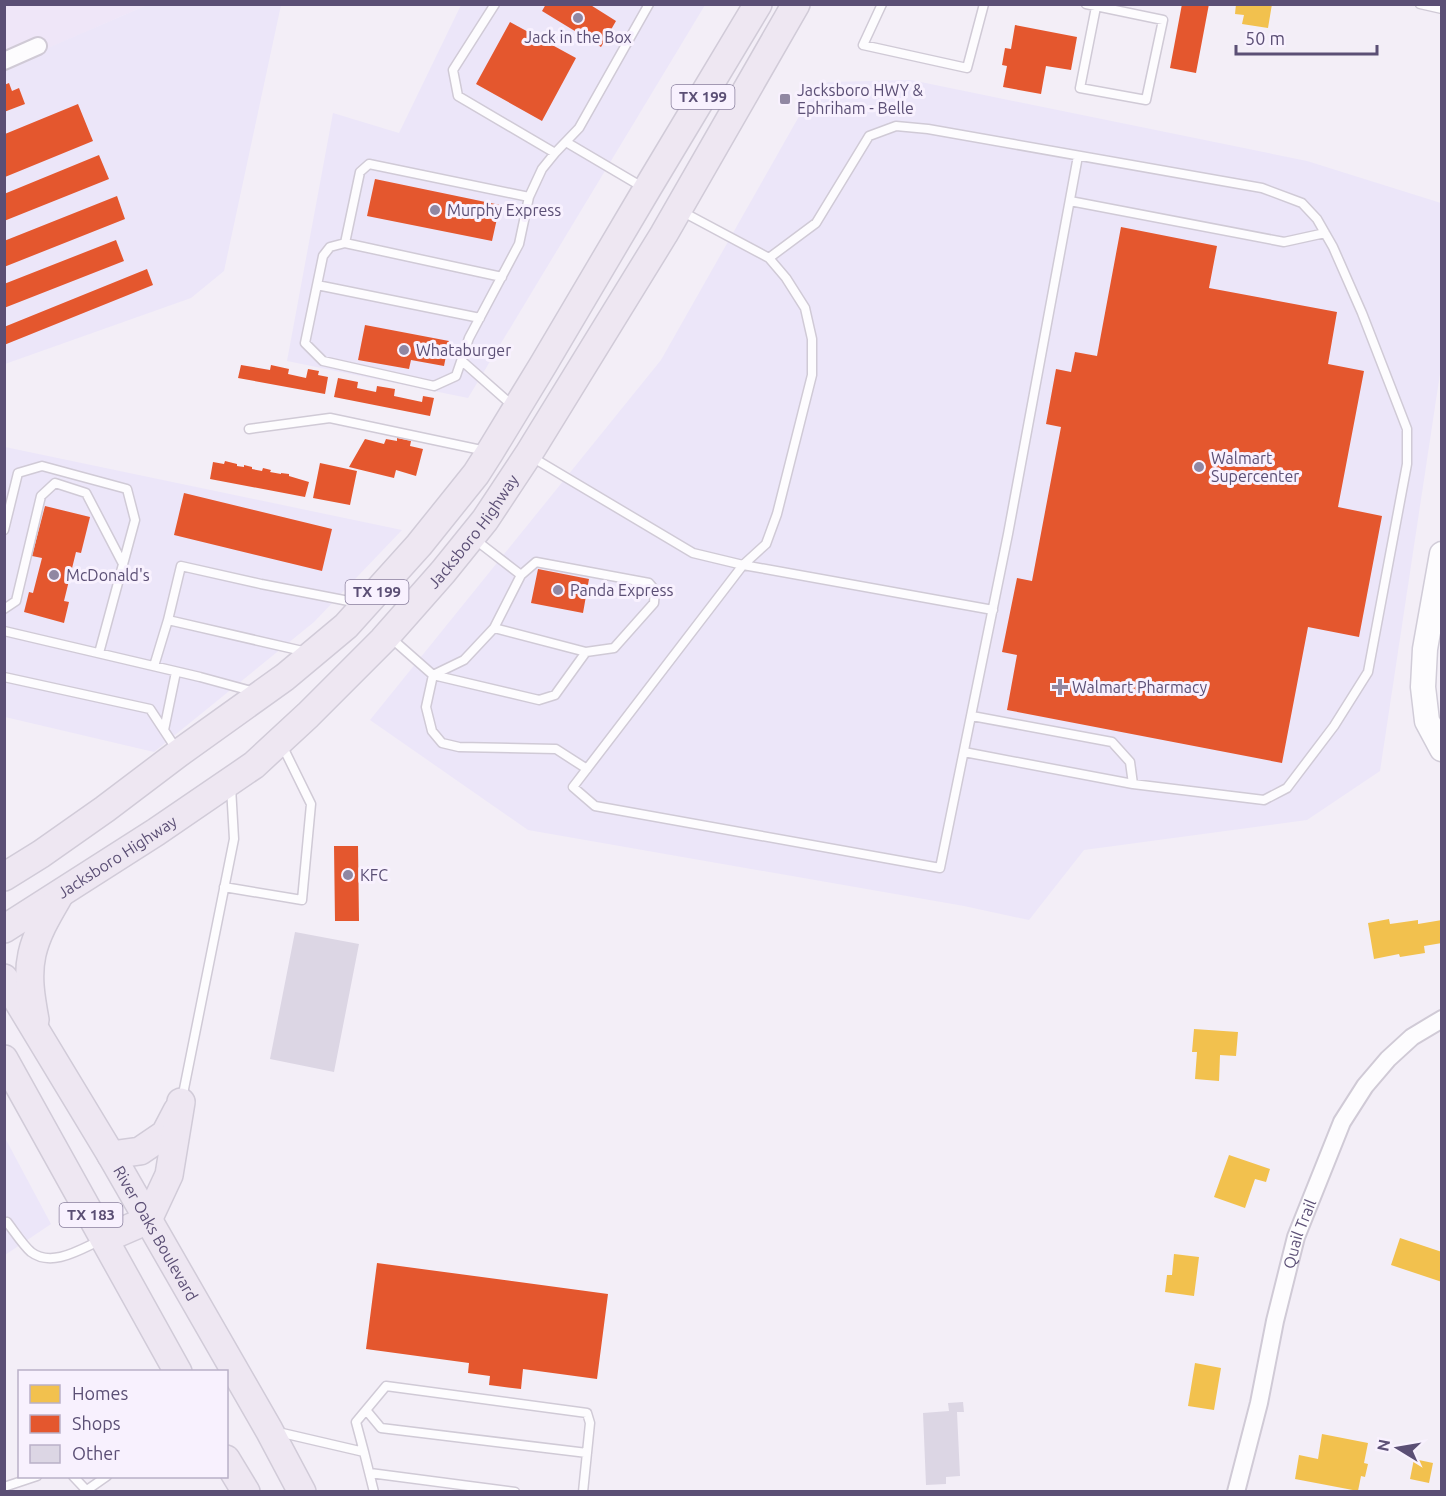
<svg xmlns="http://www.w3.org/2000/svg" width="1446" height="1496" viewBox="0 0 1446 1496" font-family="Ubuntu,sans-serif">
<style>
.residential{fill:#efe6f8}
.commercial{fill:#ece6f9}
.homes{fill:#f2c14e}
.shops{fill:#e4572e}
.building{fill:#dcd6e4}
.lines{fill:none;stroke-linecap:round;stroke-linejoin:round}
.lane-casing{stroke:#d0cad6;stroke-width:11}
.street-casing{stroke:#d0cad6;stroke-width:20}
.secondary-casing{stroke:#d1ccd8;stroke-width:27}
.primary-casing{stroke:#d1cbd8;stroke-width:30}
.lane{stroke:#fdfcfe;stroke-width:8}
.street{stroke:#fdfcfe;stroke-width:16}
.secondary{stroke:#fdfcfe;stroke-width:24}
.primary{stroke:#eee7f2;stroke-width:27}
.poi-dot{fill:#9087a2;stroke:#f8f1fe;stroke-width:2}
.labels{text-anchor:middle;stroke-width:6;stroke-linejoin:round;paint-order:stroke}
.shield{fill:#f8f1fe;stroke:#8a809e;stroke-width:1.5}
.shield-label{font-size:15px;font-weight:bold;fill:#5b4f75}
.poi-label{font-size:16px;fill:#5b4f75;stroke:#f8f1fe;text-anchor:start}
.street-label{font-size:16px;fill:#5b4f75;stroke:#f8f1fe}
</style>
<rect width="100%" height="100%" fill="#f3eef7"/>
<path class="residential" d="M 5,5 L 147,5 L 5,67 Z"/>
<path class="commercial" d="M 147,5 L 281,5 L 224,271 L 191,298 L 5,364 L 4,67 Z
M 461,5 L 705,5 L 468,398 L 287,361 L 333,113 L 399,133 Z
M 911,80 L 1307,161 L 1441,203 L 1441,367 L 1380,771 L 1307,820 L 1084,850 L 1029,920 L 964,906 L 528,830 L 370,720 L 661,360 L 806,104 L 828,82 Z
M 5,447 L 402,530 L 314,622 L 154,752 L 5,717 Z
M 4,1136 L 51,1224 L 5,1255 L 4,1255 Z"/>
<path class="homes" d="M 1236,4 L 1244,6 L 1244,4 L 1272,4 L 1268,28 L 1242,24 L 1244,15 L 1235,14 Z
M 1389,919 L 1390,924 L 1418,920 L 1418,924 L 1442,920 L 1442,943 L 1424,946 L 1425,953 L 1400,957 L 1399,954 L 1374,959 L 1368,923 Z
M 1194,1029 L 1238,1032 L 1236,1056 L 1220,1055 L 1219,1081 L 1195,1079 L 1197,1052 L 1192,1052 Z
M 1229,1155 L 1270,1169 L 1266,1182 L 1255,1179 L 1245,1208 L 1214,1197 Z
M 1400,1238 L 1442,1252 L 1442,1282 L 1391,1265 Z
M 1174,1254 L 1199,1257 L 1194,1296 L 1165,1292 L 1167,1275 L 1172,1275 Z
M 1195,1363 L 1221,1368 L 1214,1410 L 1188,1406 Z
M 1322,1434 L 1368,1443 L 1364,1463 L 1368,1464 L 1365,1477 L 1361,1476 L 1358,1491 L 1295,1479 L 1299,1455 L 1318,1459 Z
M 1414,1459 L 1433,1463 L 1429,1483 L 1410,1479 Z"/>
<path class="shops" d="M 546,4 L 589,4 L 616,21 L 601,47 L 542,11 Z
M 1182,4 L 1209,4 L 1196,73 L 1170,68 Z
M 510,22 L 576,58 L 542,121 L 476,84 Z
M 1015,25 L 1077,37 L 1071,70 L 1046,66 L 1041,94 L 1003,87 L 1007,66 L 1002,65 L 1005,48 L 1011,49 Z
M 9,83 L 12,91 L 19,88 L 25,104 L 4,112 L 4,85 Z
M 78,104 L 93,141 L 5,177 L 5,134 Z
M 99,155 L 109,179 L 4,221 L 4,194 Z
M 375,179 L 500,205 L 492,241 L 367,216 Z
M 117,196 L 125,219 L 4,267 L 4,241 Z
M 1121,227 L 1217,246 L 1209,288 L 1337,312 L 1328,364 L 1364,371 L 1338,507 L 1382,516 L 1359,637 L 1308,627 L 1282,763 L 1007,710 L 1017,655 L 1002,652 L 1017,578 L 1032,581 L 1061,427 L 1046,424 L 1056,369 L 1071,372 L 1075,352 L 1097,356 Z
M 116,240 L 124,261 L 4,308 L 4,284 Z
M 147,269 L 153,285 L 4,345 L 4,327 Z
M 365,325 L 449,341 L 444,366 L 411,360 L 409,369 L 358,360 Z
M 241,365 L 270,370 L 271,365 L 289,369 L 288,374 L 306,378 L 308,369 L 319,371 L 318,375 L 328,377 L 325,394 L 238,378 Z
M 338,378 L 358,382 L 357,388 L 376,392 L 377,386 L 395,389 L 394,396 L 422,402 L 423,396 L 434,398 L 430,416 L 334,397 Z
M 397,438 L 411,441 L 410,446 L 423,449 L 416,476 L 396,470 L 394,478 L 349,467 L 365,439 L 384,444 L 386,439 L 397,441 Z
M 225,461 L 237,464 L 237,466 L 244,467 L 244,465 L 252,467 L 252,469 L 262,471 L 263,468 L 271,470 L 270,472 L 281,474 L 281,473 L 289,474 L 289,476 L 309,482 L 305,497 L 210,479 L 213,462 L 224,464 Z
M 320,463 L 357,471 L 350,505 L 313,498 Z
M 184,493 L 332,529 L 322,571 L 174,535 Z
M 45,506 L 90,517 L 81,553 L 76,552 L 64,601 L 69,602 L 64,623 L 24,612 L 29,592 L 33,593 L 42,558 L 32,556 Z
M 538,569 L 589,579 L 583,613 L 531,603 Z
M 334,846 L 358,846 L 359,921 L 335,921 Z
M 377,1263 L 608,1294 L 597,1379 L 523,1369 L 521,1389 L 489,1385 L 490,1376 L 468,1373 L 469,1363 L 366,1349 Z"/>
<path class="building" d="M 295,932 L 359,944 L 334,1072 L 270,1059 Z
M 963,1402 L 964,1412 L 957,1412 L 960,1476 L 946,1477 L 946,1484 L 926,1485 L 923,1413 L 949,1411 L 948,1403 Z"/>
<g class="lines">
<defs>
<path id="lane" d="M 495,4 L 453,70 L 458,96 L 555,153
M 882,4 L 863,45 L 967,68 L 984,4
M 1086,4 L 1163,20 L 1146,100 L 1080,88 L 1096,7
M 1420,4 L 1442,9
M 566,142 L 644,188
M 529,197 L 369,164 L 360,172 L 345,243 L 330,247 L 323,256 L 305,343 L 323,361 L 434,386 L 456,376 L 469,338 L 519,244 L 529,197 L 542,169 L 555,153 L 579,128 L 649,4
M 1070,201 L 1284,242 L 1325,233
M 681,211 L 769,258 L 786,278 L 805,308 L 812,339 L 812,375 L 777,514 L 766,544 L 743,565 L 573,787 L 595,806 L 940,868 L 1008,534 L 1078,156
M 345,243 L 502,277
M 769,258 L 816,223 L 869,136 L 896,126 L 928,129 L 1262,188 L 1302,203 L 1317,219 L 1333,247 L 1362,313 L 1407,429 L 1407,464 L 1368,672 L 1334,726 L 1287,788 L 1264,800 L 1133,784 L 964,752
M 317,285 L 480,318
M 462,361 L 514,407
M 249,429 L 330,418 L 486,451
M 530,456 L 693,553 L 743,565 L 993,610
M 4,530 L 18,473 L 42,466 L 127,489 L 135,520 L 99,653
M 473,538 L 521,575
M 4,609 L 16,601 L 41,496 L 55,483 L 86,493 L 123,564
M 494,628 L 586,652
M 4,631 L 200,677 L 255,692
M 391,638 L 433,675 L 539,700 L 555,695 L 586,652 L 614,648 L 654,603 L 655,590 L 649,583 L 536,562 L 521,575 L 494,628 L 464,660 L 433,675
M 307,652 L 168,620 L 181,566 L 261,584 L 359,603
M 154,666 L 168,620
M 433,675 L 426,707 L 432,731 L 442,743 L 459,747 L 556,749 L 587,769
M 4,677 L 150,709 L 177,750
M 972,716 L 1112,742 L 1130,762 L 1133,784
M 164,730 L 176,672
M 224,887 L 302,900 L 311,804 L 281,743
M 182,1099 L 234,839 L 231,787
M 7,1222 C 14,1231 23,1245 31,1252 C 52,1268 81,1249 101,1240
M 366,1410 L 381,1428 L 587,1453
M 278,1432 L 364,1452 L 374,1492
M 364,1452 L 356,1422 L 386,1386 L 587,1413 L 590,1423 L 583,1492
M 370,1473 L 515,1492
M 73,1476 L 88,1492
M 4,1487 L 37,1476
M 87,1490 L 107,1476"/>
<g id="street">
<path d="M 4,61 L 38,46"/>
<path id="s1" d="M 1236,1492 L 1259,1403 L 1275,1321 L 1296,1237 L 1342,1122 L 1365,1086 L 1388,1059 L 1412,1037 L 1442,1019"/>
</g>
<path id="secondary" d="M 1442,554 L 1425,649 L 1423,687 L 1427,721 L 1442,749"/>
<g id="primary">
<path d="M 4,877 L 41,854 L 105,809 L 179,753 L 285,677 L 346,626 L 419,545 L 476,474 L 490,452 L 543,365 L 647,189 L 758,4"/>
<path id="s2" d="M 4,929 L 156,832 L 254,765 L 308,715 L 383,640 L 443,572 L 485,520 L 528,455 L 664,234 L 796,4"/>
<path id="s3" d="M 4,978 L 111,1155 L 269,1430 L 302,1492"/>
<path d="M 35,1020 C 31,998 27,976 32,954 C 37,932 49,913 60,894"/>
<path d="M 4,1059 L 178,1372"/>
<path d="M 111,1155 L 140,1151 L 165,1134 L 177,1111"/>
<path d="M 104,1239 L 148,1220 L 169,1175 L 181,1102"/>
<path d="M 226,1459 L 246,1492"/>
</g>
</defs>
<use href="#lane" class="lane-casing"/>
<use href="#street" class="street-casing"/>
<use href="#secondary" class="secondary-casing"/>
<use href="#primary" class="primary-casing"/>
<use href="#lane" class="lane"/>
<use href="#street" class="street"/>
<use href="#secondary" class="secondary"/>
<use href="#primary" class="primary"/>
</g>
<g class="poi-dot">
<circle cx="578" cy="18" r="6"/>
<rect x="779" y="93" width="12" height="12" rx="3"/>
<circle cx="435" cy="210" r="6"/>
<circle cx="404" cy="350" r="6"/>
<circle cx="1199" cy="467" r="6"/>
<circle cx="54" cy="575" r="6"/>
<circle cx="558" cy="590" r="6"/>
<path d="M1057 678h6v6h6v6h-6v6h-6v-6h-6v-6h6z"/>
<circle cx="348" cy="875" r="6"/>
</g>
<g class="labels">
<g class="shield">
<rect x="671.5" y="85" width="63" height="24" rx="4.5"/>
<rect x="345.5" y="580" width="63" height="24" rx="4.5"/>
<rect x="59.5" y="1203" width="63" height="24" rx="4.5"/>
</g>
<g class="shield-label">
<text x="703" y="102">TX 199</text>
<text x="377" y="597">TX 199</text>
<text x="91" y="1220">TX 183</text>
</g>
<g class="poi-label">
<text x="578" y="43" text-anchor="middle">Jack in the Box</text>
<text x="797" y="96">Jacksboro HWY &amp;<tspan x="797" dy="18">Ephriham - Belle</tspan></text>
<text x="447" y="216">Murphy Express</text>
<text x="416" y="356">Whataburger</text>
<text x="1211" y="464">Walmart<tspan x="1211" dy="18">Supercenter</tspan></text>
<text x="66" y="581">McDonald's</text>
<text x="570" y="596">Panda Express</text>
<text x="1072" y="693">Walmart Pharmacy</text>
<text x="360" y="881">KFC</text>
</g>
<g class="street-label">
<text dy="6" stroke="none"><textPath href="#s2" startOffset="620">Jacksboro Highway</textPath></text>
<text dy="6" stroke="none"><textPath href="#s2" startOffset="134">Jacksboro Highway</textPath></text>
<text dy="6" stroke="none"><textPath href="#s3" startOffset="297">River Oaks Boulevard</textPath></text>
<text dy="6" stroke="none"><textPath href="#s1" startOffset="266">Quail Trail</textPath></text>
</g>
</g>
<rect width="1446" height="1496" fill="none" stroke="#5b4f75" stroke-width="12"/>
<rect x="18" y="1370" width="210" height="108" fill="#f8f1fe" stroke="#b9b0c7" stroke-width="1.5"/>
<rect x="30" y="1385" width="30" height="18" fill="#f2c14e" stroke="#b9b0c7" stroke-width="1.5"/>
<text x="72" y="1400" font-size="18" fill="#5b4f75">Homes</text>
<rect x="30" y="1415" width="30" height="18" fill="#e4572e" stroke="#b9b0c7" stroke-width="1.5"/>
<text x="72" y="1430" font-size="18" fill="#5b4f75">Shops</text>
<rect x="30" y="1445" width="30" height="18" fill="#dcd6e4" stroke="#b9b0c7" stroke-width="1.5"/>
<text x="72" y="1460" font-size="18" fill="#5b4f75">Other</text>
<g transform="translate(1398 1448) rotate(281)" stroke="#f8f1fe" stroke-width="4.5" paint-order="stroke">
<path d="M0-4.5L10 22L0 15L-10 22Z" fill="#5b4f75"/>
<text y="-9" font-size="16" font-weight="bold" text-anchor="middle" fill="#5b4f75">N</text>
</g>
<path d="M1236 45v9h141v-9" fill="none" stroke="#5b4f75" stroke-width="3"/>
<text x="1245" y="45" font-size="18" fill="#5b4f75" stroke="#f8f1fe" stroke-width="4.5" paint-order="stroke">50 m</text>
</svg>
